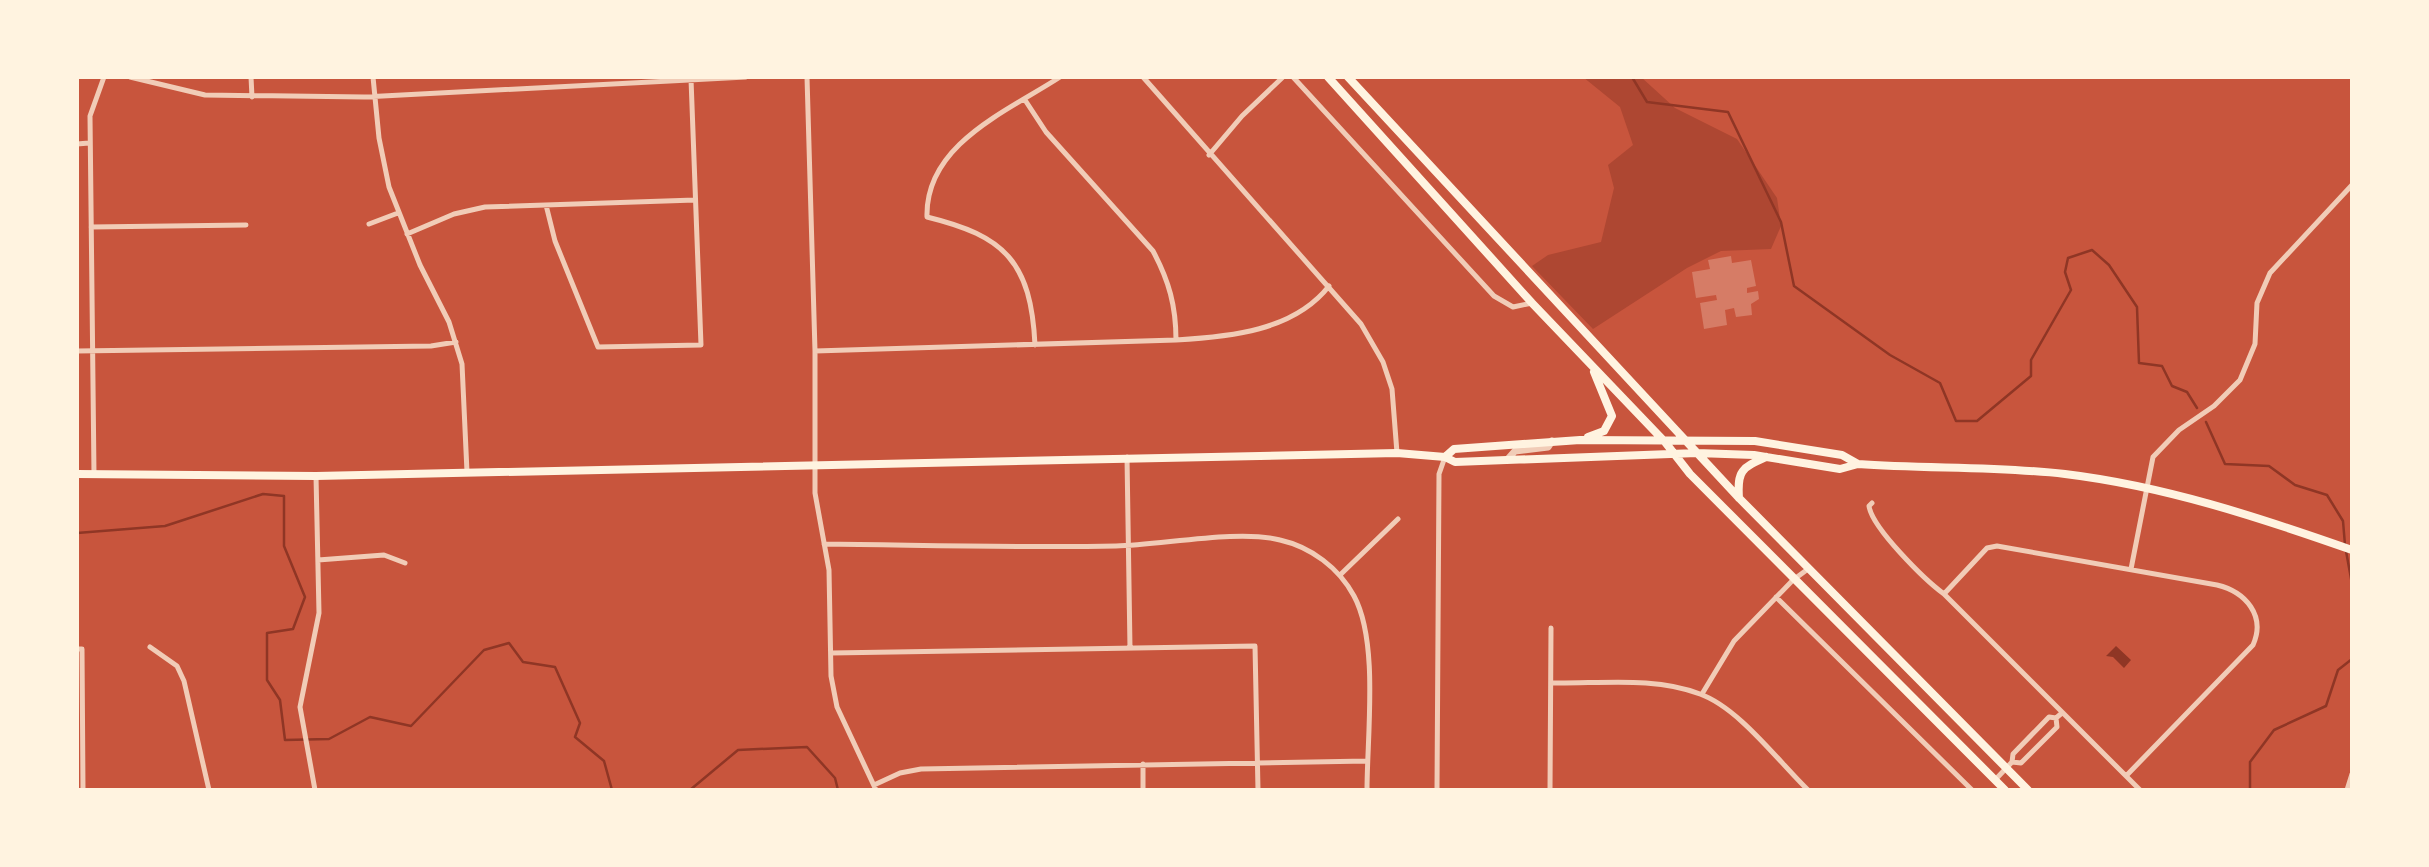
<svg xmlns="http://www.w3.org/2000/svg" width="2429" height="867" viewBox="0 0 2429 867" font-family="Jost,sans-serif">
<style>
.green{fill:#ae4732}
.water{fill:#8f3625}
.lines{fill:none;stroke-linecap:round;stroke-linejoin:round}
.stream{stroke:#8f3625;stroke-width:2.5}
.building{fill:#d67c66}
.minor{stroke:#f1ccb7;stroke-width:5}
.tertiary{stroke:#f1ccb7;stroke-width:7}
.secondary{stroke:#fff3e0;stroke-width:8}
</style>
<rect width="100%" height="100%" fill="#c8553d"/>
<path class="green" d="M 1583,77 L 1641,77 L 1675,108 L 1737,139 L 1777,198 L 1781,226 L 1771,249 L 1721,251 L 1687,268 L 1593,329 L 1532,266 L 1548,255 L 1601,242 L 1614,188 L 1608,165 L 1633,145 L 1620,107 Z"/>
<path class="water" d="M 2116,646 L 2131,660 L 2124,668 L 2113,657 L 2106,656 Z"/>
<g class="lines">
<path class="stream" d="M 1632,77 L 1647,102 L 1728,112 L 1781,222 L 1794,286 L 1890,355 L 1940,383 L 1956,421 L 1977,421 L 2031,376 L 2031,360 L 2071,290 L 2065,272 L 2068,258 L 2092,250 L 2109,265 L 2137,307 L 2139,363 L 2162,366 L 2172,386 L 2187,392 L 2197,408
M 2206,422 L 2225,464 L 2269,466 L 2295,485 L 2327,495 L 2343,521 L 2345,545
M 77,533 L 165,526 L 263,494 L 284,496 L 284,546 L 305,597 L 293,629 L 267,633 L 267,680 L 280,700 L 285,740 L 329,739 L 370,717 L 411,726 L 484,650 L 509,643 L 523,662 L 555,667 L 580,723 L 575,737 L 604,761 L 612,790
M 2346,551 L 2352,584
M 690,790 L 738,750 L 807,747 L 835,778 L 838,790
M 2250,790 L 2250,762 L 2274,730 L 2326,706 L 2338,670 L 2352,659"/>
</g>
<path class="building" d="M 1731,256 L 1732,263 L 1751,260 L 1756,286 L 1747,288 L 1747,293 L 1758,291 L 1759,299 L 1751,304 L 1752,315 L 1736,317 L 1734,308 L 1725,310 L 1727,325 L 1704,329 L 1700,303 L 1717,300 L 1716,295 L 1696,298 L 1692,272 L 1710,269 L 1708,260 Z"/>
<g class="lines">
<path class="minor" d="M 130,77 L 205,95 L 364,97 L 746,77
M 251,77 L 252,97
M 373,77 L 379,138 L 389,187 L 420,265 L 449,322 L 462,364 L 467,472
M 807,77 L 815,351 L 815,493 L 829,570 L 831,676 L 837,707 L 876,790
M 1143,77 L 1361,324 L 1383,362 L 1392,389 L 1397,453
M 1293,77 L 1494,296 L 1513,307 L 1532,303
M 1025,100 L 1046,132 L 1153,251 C 1169,281 1176,306 1176,340
M 77,144 L 89,143
M 1209,155 L 1242,116 L 1283,77
M 546,205 L 555,241 L 598,347 L 701,345 L 691,79
M 369,224 L 398,213
M 91,227 L 246,225
M 407,234 L 454,214 L 485,207 L 695,200
M 1035,345 C 1031,262 1005,236 927,217 C 925,144 1008,111 1060,77
M 77,351 L 431,346 L 456,342
M 815,351 L 1176,340 C 1229,337 1294,331 1329,286
M 1127,457 L 1130,648
M 94,474 L 90,116 L 104,77
M 1872,503 L 1869,506 C 1872,528 1925,580 1944,594 L 2140,790
M 824,544 C 922,545 1019,548 1116,546 C 1162,545 1239,529 1280,540 C 1311,547 1339,568 1354,596 C 1379,642 1367,736 1367,790
M 318,560 L 384,555 L 405,563
M 2131,569 L 2153,457 L 2179,430 L 2214,406 L 2240,380 L 2255,344 L 2257,303 L 2270,273 L 2352,185
M 1340,575 L 1398,519
M 1944,594 L 1987,548 L 1997,546 L 2217,585 C 2246,592 2266,616 2253,645 L 2126,776
M 1776,597 L 1972,790
M 150,647 L 177,666 L 184,681 L 209,790
M 77,649 L 82,649 L 83,790
M 831,653 L 1255,646 L 1258,790
M 1551,683 C 1598,684 1655,676 1700,694 C 1739,708 1778,761 1808,790
M 1702,694 L 1734,641 L 1793,580 L 1808,569
M 2012,762 L 2021,763 L 2057,727 L 2056,718
M 1143,764 L 1143,790
M 1995,780 L 2012,762 L 2013,754 L 2049,717 L 2056,718 L 2062,713
M 874,785 L 900,773 L 921,769 L 1367,761
M 315,790 L 300,707 L 319,613 L 316,476
M 1437,790 L 1439,474 L 1445,457
M 1550,790 L 1551,628
M 2347,790 L 2352,774"/>
<path class="tertiary" d="M 1507,460 L 1515,451 L 1548,447 L 1552,441"/>
<path class="secondary" d="M 1328,77 L 1532,303 L 1665,442 L 1690,474 L 2005,790
M 1348,77 L 1739,498 L 2028,790
M 1588,437 L 1604,431 L 1612,416 L 1594,372
M 1445,457 L 1454,449 L 1580,440 L 1755,441 L 1842,455 L 1858,464
M 77,474 L 316,476 L 1397,453 L 1445,457 L 1455,462 L 1697,453 L 1754,455 L 1840,469 L 1858,464 C 1927,469 1996,466 2065,474 C 2164,486 2258,517 2352,550
M 1739,498 C 1737,470 1742,468 1766,457"/>
</g>
<rect width="2429" height="867" fill="none" stroke="#fff3e0" stroke-width="158"/>
</svg>
